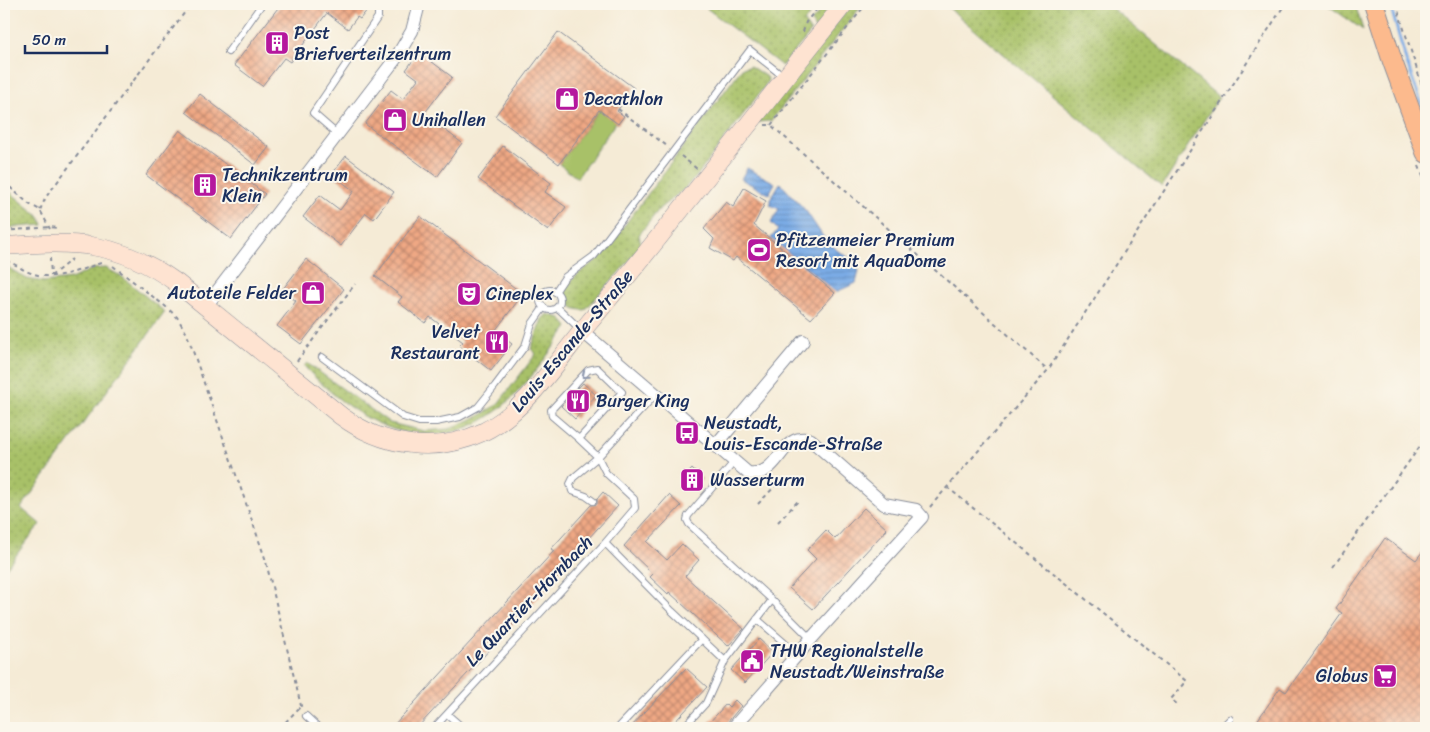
<svg xmlns="http://www.w3.org/2000/svg" width="1430" height="732" viewBox="0 0 1430 732" font-family="Sriracha,sans-serif">
<style>
.grass{fill:url(#grass-dots);stroke:#627862}
.pitch{fill:#a8c167;stroke:#627862}
.water{fill:url(#water-rules);stroke:#4b6ea2}
.lines{fill:none;stroke-linecap:round;stroke-linejoin:round}
.stream{stroke:#7bace6;stroke-width:3}
.building{fill:url(#building-cross-hatch)}
.lane-casing{stroke:#888d9a;stroke-width:8}
.street-casing{stroke:#888d9a;stroke-width:14}
.secondary-casing{stroke:#888d9a;stroke-width:19}
.primary-casing{stroke:#888d9a;stroke-width:21}
.path{stroke:#888d9a;stroke-width:2;stroke-dasharray:4 4;stroke-linecap:butt}
.lane{stroke:#fff;stroke-width:6}
.street{stroke:#fff;stroke-width:12}
.secondary{stroke:#fee3d1;stroke-width:18}
.primary{stroke:#fcba8d;stroke-width:19}
.oneway{stroke:#8d97ae}
.labels{text-anchor:middle;stroke-width:4;stroke-linejoin:round;paint-order:stroke}
.poi-label{font-size:18px;fill:#1b2f5e;stroke:#fbf7ec;text-anchor:start}
.street-label{font-size:18px;fill:#1b2f5e;stroke:#fbf7ec}
</style>
<defs>
<pattern id="grass-dots" width="8" height="8" patternUnits="userSpaceOnUse" patternTransform="scale(1.25)"><rect width="8" height="8" fill="#a8c167"/><path d="M2 2h.1M6 6h.1" fill="none" stroke="#889d58" stroke-width="1.8" stroke-linecap="round"/></pattern>
<pattern id="water-rules" width="6" height="5" patternUnits="userSpaceOnUse" patternTransform="scale(1.25)"><rect width="6" height="5" fill="#7bace6"/><path d="M0 2.5h6" fill="none" stroke="#648cbe"/></pattern>
<pattern id="building-cross-hatch" width="8" height="8" patternUnits="userSpaceOnUse" patternTransform="scale(1.25)"><rect width="8" height="8" fill="#efa884"/><path d="M0 0l8 8M0 8l8-8" fill="none" stroke="#c1896f"/></pattern>
</defs>
<rect width="100%" height="100%" fill="#fbf7ec"/>
<filter id="ink" filterUnits="userSpaceOnUse"><feTurbulence type="fractalNoise" baseFrequency=".02" numOctaves="2"/><feDisplacementMap in="SourceGraphic" scale="10" xChannelSelector="R" yChannelSelector="G"/><feConvolveMatrix kernelMatrix="1 2 1 2 8 2 1 2 1" color-interpolation-filters="sRGB"/></filter>
<filter id="wash" filterUnits="userSpaceOnUse"><feTurbulence type="fractalNoise" baseFrequency=".0096" numOctaves="4" result="noise"/><feDisplacementMap in="SourceGraphic" scale="20" xChannelSelector="R" yChannelSelector="G"/><feGaussianBlur stdDeviation="1.12" result="paint"/><feColorMatrix in="noise" values="0 0 0 0 0 0 0 0 0 0 0 0 0 0 0 0 0 1.4 0 .05"/><feComposite in="paint" operator="in"/></filter>
<g filter="url(#wash)">
<rect width="100%" height="100%" fill="#f5ebd6"/>
<path class="grass" d="M 701,4 L 819,4 L 804,22 L 811,32 L 782,66 Z
M 826,4 L 836,4 L 815,29 L 811,22 Z
M 852,4 L 863,4 L 771,121 L 758,122 Z
M 944,4 L 1107,4 L 1219,97 L 1162,187 Z
M 1326,4 L 1355,4 L 1363,30 Z
M 750,66 L 768,78 L 767,83 L 696,177 L 683,190 L 660,208 L 639,235 L 641,244 L 629,261 L 585,310 C 577,310 572,309 568,302 C 557,283 588,267 600,258 L 742,68 Z
M 4,187 L 40,217 L 43,225 L 4,228 Z
M 4,265 L 27,279 L 44,282 L 71,279 L 92,269 L 106,268 L 121,276 L 165,312 L 21,508 L 40,524 L 4,571 Z
M 547,314 L 561,318 L 568,327 C 548,354 528,385 503,406 C 431,465 358,425 304,366 L 307,363 L 390,423 L 424,431 L 449,429 L 481,415 L 497,405 L 536,354 L 531,349 L 542,319 Z"/>
<path class="pitch" d="M 599,110 L 616,122 L 577,178 L 559,164 Z"/>
<path class="water" d="M 747,168 L 775,183 L 769,194 L 741,179 Z
M 780,183 L 806,211 L 822,235 L 838,251 L 853,260 L 859,271 L 856,283 L 836,292 L 771,238 L 778,230 L 771,223 L 779,209 L 770,205 L 771,202 L 770,200 Z"/>
<g class="lines">
<path class="stream" d="M 1390,4 L 1406,61 L 1426,116"/>
</g>
<g id="blocks">
<path class="building" d="M 281,4 L 372,4 L 360,19 L 357,17 L 348,29 L 327,13 L 290,62 L 284,58 L 262,86 L 234,65 Z
M 558,32 L 634,88 L 617,111 L 624,116 L 618,124 L 599,110 L 559,164 L 495,116 Z
M 419,52 L 452,77 L 424,114 L 462,143 L 437,177 L 365,124 L 391,90 L 403,99 L 418,79 L 406,70 Z
M 200,94 L 269,147 L 255,165 L 186,112 Z
M 180,130 L 265,194 L 231,239 L 146,175 Z
M 503,146 L 551,183 L 545,192 L 566,207 L 548,231 L 478,179 Z
M 346,156 L 394,192 L 374,219 L 366,213 L 341,246 L 303,217 L 320,195 L 340,210 L 354,191 L 332,174 Z
M 744,188 L 766,201 L 754,225 L 835,293 L 811,319 L 736,257 L 733,261 L 710,248 L 714,239 L 704,229 L 726,202 L 733,207 Z
M 420,216 L 523,294 L 495,331 L 512,344 L 491,371 L 459,346 L 463,342 L 430,317 L 425,323 L 398,302 L 402,297 L 375,276 Z
M 306,259 L 344,289 L 301,344 L 277,326 L 296,301 L 282,290 Z
M 583,383 L 596,395 L 575,419 L 561,406 Z
M 692,469 L 702,479 L 692,490 L 681,481 Z
M 603,492 L 618,506 L 556,574 L 558,576 L 417,728 L 391,728 L 554,551 L 551,549 L 591,505 L 597,504 L 597,499 Z
M 669,495 L 681,506 L 647,542 L 667,560 L 682,544 L 699,560 L 685,576 L 744,629 L 728,646 L 669,592 L 668,594 L 650,577 L 653,574 L 624,546 Z
M 864,508 L 887,529 L 813,609 L 789,588 L 816,559 L 807,550 L 826,530 L 835,539 Z
M 1385,538 L 1416,560 L 1426,547 L 1426,728 L 1252,728 L 1280,688 L 1286,692 L 1342,613 L 1336,609 Z
M 759,639 L 773,652 L 745,683 L 731,670 Z
M 686,668 L 707,687 L 669,728 L 630,728 Z
M 735,700 L 741,706 L 727,723 L 725,728 L 713,728 L 708,724 L 726,704 L 729,707 Z"/>
</g>
</g>
<g filter="url(#ink)">
<use href="#blocks" fill-opacity="0" stroke="#888d9a" stroke-width="1"/>
<g class="lines">
<defs>
<path id="lane" d="M 228,52 L 262,4
M 337,134 L 313,113 L 378,17 L 378,4
M540 300a10 10 0 1 1 20 0a10 10 0 1 1-20 0Z
M 555,292 L 565,277 L 594,256 L 750,50 L 784,77
M 557,307 L 581,330
M 322,357 L 403,417 L 419,422 L 436,422 L 460,417 L 478,407 L 495,386 L 525,346 L 532,324 L 544,307
M 579,439 L 552,416 L 551,410 L 588,370 L 597,368 L 622,392 L 579,439 L 598,457 L 606,473 L 634,499 L 635,508 L 605,543
M 734,462 L 688,516 L 687,520 L 689,524 L 772,600
M 593,501 L 586,496 L 572,491 L 570,484 L 573,478 L 598,457 L 656,394
M 757,619 L 787,645
M 306,716 L 319,728
M 434,728 L 447,714
M 463,728 L 447,714 L 605,543 L 672,611 L 725,661
M 618,728 L 702,639
M 683,728 L 706,703 L 725,661 L 772,600 L 811,639
M 1221,728 L 1230,719"/>
<path id="street" d="M 206,306 L 396,58 L 412,31 L 419,4
M 582,331 L 748,473 C 781,478 779,431 811,440 L 884,504 L 916,510 L 922,517 L 811,639 L 733,728
M 715,446 L 803,341"/>
<path id="secondary" d="M 4,246 C 74,241 117,240 177,283 L 341,416 C 382,446 435,455 483,432 C 526,411 557,361 587,325 C 675,220 758,111 844,4"/>
<path id="primary" d="M 1374,4 L 1393,63 L 1426,153"/>
</defs>
<use href="#lane" class="lane-casing"/>
<use href="#street" class="street-casing"/>
<use href="#secondary" class="secondary-casing"/>
<use href="#primary" class="primary-casing"/>
<path class="path" d="M 1396,4 L 1426,98
M 803,32 L 806,22 L 821,4
M 618,109 L 667,146
M 765,125 L 771,125 L 1048,370
M 771,125 L 866,4
M 681,156 L 697,169
M 1419,166 L 1426,184
M 4,182 L 29,204 L 40,210 L 50,229
M 40,210 L 46,197 L 191,4
M 4,231 L 50,227 L 58,228
M 50,258 L 51,276
M 6,261 C 15,263 22,270 31,273 C 55,282 79,270 101,263
M 113,266 L 165,306 L 177,317 L 187,334 L 265,558 L 302,710
M 51,276 L 72,259
M 297,361 L 355,284
M 947,487 L 1187,681 L 1171,699 L 1178,705
M 758,504 L 779,482
M 930,507 L 1048,370 L 1285,4
M 778,522 L 799,500
M 1333,567 L 1426,438
M 280,728 L 300,707"/>
<use href="#lane" class="lane"/>
<use href="#street" class="street"/>
<use href="#secondary" class="secondary"/>
<use href="#primary" class="primary"/>
</g>
<defs><path id="oneway-chevron" d="M-2-3.5L2.5 0L-2 3.5" fill="none" stroke-width="1.6" stroke-linecap="round" stroke-linejoin="round" transform="scale(1.25)"/></defs>
<use class="oneway" href="#oneway-chevron" transform="translate(585 375) rotate(140)"/>
</g>
<defs>
<symbol id="building-square" viewBox="-11 -11 22 22"><rect x="-9" y="-9" width="18" height="18" rx="4" fill="#b5179e" stroke="#fbf7ec"/><path d="M-4-6H4V6H1V3H-1V6H-4ZM-2.5-4.3h1.7v1.8h-1.7ZM.8-4.3h1.7v1.8H.8ZM-2.5-1h1.7V.8h-1.7ZM.8-1h1.7V.8H.8Z" fill="#fff"/></symbol>
<symbol id="shop-square" viewBox="-11 -11 22 22"><rect x="-9" y="-9" width="18" height="18" rx="4" fill="#b5179e" stroke="#fbf7ec"/><path d="M-5-2.5h2.3a2.7 3.5 0 0 1 5.4 0H5L5.5 6h-11ZM-1.5-2.5h3a1.5 2.3 0 0 0-3 0Z" fill="#fff"/></symbol>
<symbol id="stadium-square" viewBox="-11 -11 22 22"><rect x="-9" y="-9" width="18" height="18" rx="4" fill="#b5179e" stroke="#fbf7ec"/><path d="M0-5a6.5 5 0 1 0 0 10a6.5 5 0 1 0 0-10ZM-3.5-1.8h7v3.6h-7Z" fill="#fff"/></symbol>
<symbol id="theatre-square" viewBox="-11 -11 22 22"><rect x="-9" y="-9" width="18" height="18" rx="4" fill="#b5179e" stroke="#fbf7ec"/><path d="M-5-5.5Q0-4 5-5.5V0Q5 5 0 6Q-5 5-5 0ZM-3.3-2.5H-1v1.5H-3.3ZM1-2.5H3.3v1.5H1ZM-2.8 1Q0 5.5 2.8 1Z" fill="#fff"/></symbol>
<symbol id="restaurant-square" viewBox="-11 -11 22 22"><rect x="-9" y="-9" width="18" height="18" rx="4" fill="#b5179e" stroke="#fbf7ec"/><path d="M-5-6h1v4h1v-4h1v4h1v-4h1v5L-1.5 .5V6h-2V.5L-5-1ZM5-6V6H3V1.5H1.5Q1.5-4 5-6Z" fill="#fff"/></symbol>
<symbol id="bus-square" viewBox="-11 -11 22 22"><rect x="-9" y="-9" width="18" height="18" rx="4" fill="#b5179e" stroke="#fbf7ec"/><path d="M-5-6H5V4H4V6H2V4H-2V6H-4V4H-5ZM-3.5-4V0h7V-4ZM-3.5 1.2v1.5H-2V1.2ZM2 1.2v1.5H3.5V1.2Z" fill="#fff"/></symbol>
<symbol id="civic-square" viewBox="-11 -11 22 22"><rect x="-9" y="-9" width="18" height="18" rx="4" fill="#b5179e" stroke="#fbf7ec"/><path d="M-.6-6.5H3V-4.5H.6V-3L4-1V1h2V6H-6V1h2V-1L-.6-3ZM-1.2 2.5V6h2.4V2.5Z" fill="#fff"/></symbol>
<symbol id="supermarket-square" viewBox="-11 -11 22 22"><rect x="-9" y="-9" width="18" height="18" rx="4" fill="#b5179e" stroke="#fbf7ec"/><path d="M-6-5.5h2.5l.6 2H6L4.5 2H-2.5L-4.4-4H-6ZM-1.5 3.2a1.3 1.3 0 1 0 .1 0ZM3 3.2a1.3 1.3 0 1 0 .1 0Z" fill="#fff"/></symbol>
</defs>
<g fill-rule="evenodd">
<use href="#building-square" x="263" y="29" width="28" height="28"/>
<use href="#shop-square" x="553" y="85" width="28" height="28"/>
<use href="#shop-square" x="381" y="106" width="28" height="28"/>
<use href="#building-square" x="191" y="171" width="28" height="28"/>
<use href="#stadium-square" x="745" y="236" width="28" height="28"/>
<use href="#shop-square" x="299" y="279" width="28" height="28"/>
<use href="#theatre-square" x="455" y="280" width="28" height="28"/>
<use href="#restaurant-square" x="483" y="328" width="28" height="28"/>
<use href="#restaurant-square" x="564" y="387" width="28" height="28"/>
<use href="#bus-square" x="673" y="419" width="28" height="28"/>
<use href="#building-square" x="678" y="466" width="28" height="28"/>
<use href="#civic-square" x="738" y="647" width="28" height="28"/>
<use href="#supermarket-square" x="1371" y="662" width="28" height="28"/>
</g>
<g class="labels">
<g class="poi-label">
<text x="294" y="39">Post<tspan x="294" dy="21">Briefverteilzentrum</tspan></text>
<text x="584" y="105">Decathlon</text>
<text x="412" y="126">Unihallen</text>
<text x="222" y="181">Technikzentrum<tspan x="222" dy="21">Klein</tspan></text>
<text x="776" y="246">Pfitzenmeier Premium<tspan x="776" dy="21">Resort mit AquaDome</tspan></text>
<text x="296" y="299" text-anchor="end">Autoteile Felder</text>
<text x="486" y="300">Cineplex</text>
<text x="480" y="338" text-anchor="end">Velvet<tspan x="480" dy="21">Restaurant</tspan></text>
<text x="596" y="407">Burger King</text>
<text x="704" y="429">Neustadt,<tspan x="704" dy="21">Louis-Escande-Straße</tspan></text>
<text x="710" y="486">Wasserturm</text>
<text x="770" y="657">THW Regionalstelle<tspan x="770" dy="21">Neustadt/Weinstraße</tspan></text>
<text x="1368" y="682" text-anchor="end">Globus</text>
</g>
<g class="street-label">
<text transform="translate(572 341) rotate(-50)" y="6">Louis-Escande-Straße</text>
<text transform="translate(529 601) rotate(-46)" y="6">Le Quartier-Hornbach</text>
</g>
</g>
<rect width="1430" height="732" fill="none" stroke="#fbf7ec" stroke-width="20"/>
<path d="M25 45v8h82v-8" fill="none" stroke="#1b2f5e" stroke-width="2.5"/>
<text x="32" y="45" font-size="15" fill="#1b2f5e" stroke="#fbf7ec" stroke-width="4" paint-order="stroke">50 m</text>
</svg>
